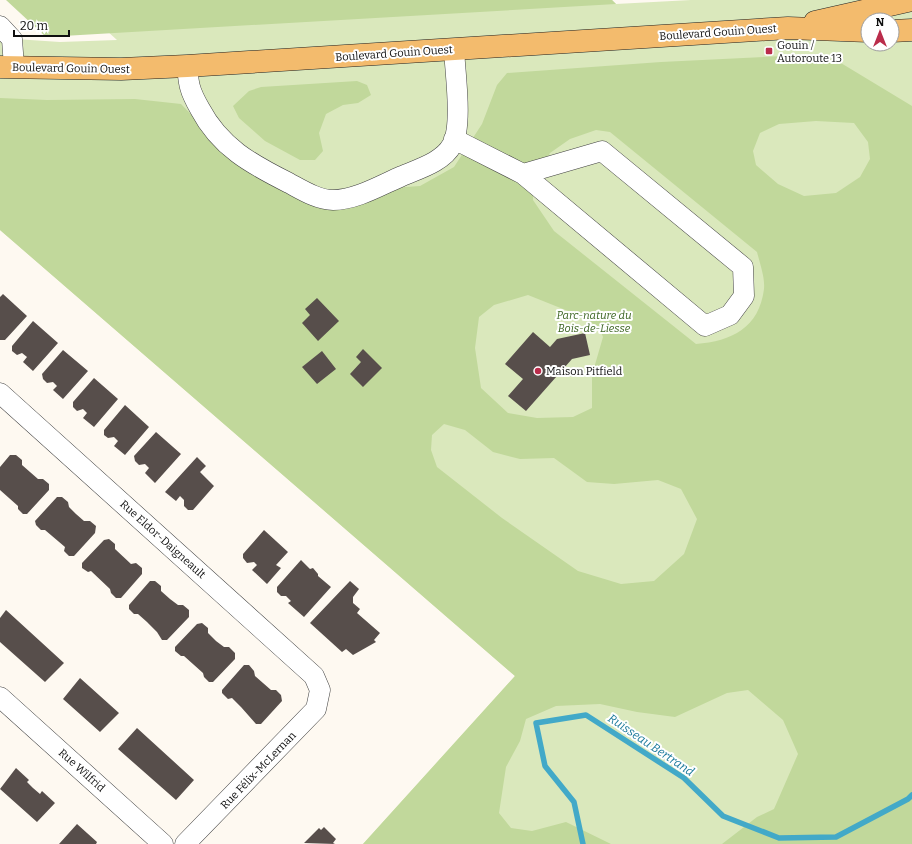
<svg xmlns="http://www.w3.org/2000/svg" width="912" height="844" viewBox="0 0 912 844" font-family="Bitter,serif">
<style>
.green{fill:#dae8bc;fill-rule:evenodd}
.forest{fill:#c1d89b;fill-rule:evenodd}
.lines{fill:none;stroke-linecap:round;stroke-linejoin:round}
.stream{stroke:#42a9c8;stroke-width:5.5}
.building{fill:#574e4b}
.minor-casing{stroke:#424242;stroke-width:21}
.major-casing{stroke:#202020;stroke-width:23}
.minor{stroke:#fff;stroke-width:20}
.major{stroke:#f3bb6d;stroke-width:22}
.poi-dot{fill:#ba2c4b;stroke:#fff;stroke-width:1.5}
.labels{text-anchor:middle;stroke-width:4;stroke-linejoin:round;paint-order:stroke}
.street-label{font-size:11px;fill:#0f0f0f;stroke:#fff}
.poi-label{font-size:11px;fill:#0f0f0f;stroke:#fff;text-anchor:start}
.park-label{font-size:11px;font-style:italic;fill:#3b6421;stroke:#fff}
.water-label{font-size:12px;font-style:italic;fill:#1c7a9c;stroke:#fff}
</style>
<rect width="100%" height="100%" fill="#fef9f1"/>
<path class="green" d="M 73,0 L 612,0 L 616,4 L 691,0 L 912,0 L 912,844 L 363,844 L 515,676 L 0,230 L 0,38 L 60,42 L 117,40 ZM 868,20 L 892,20 L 892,44 L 868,44 Z"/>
<path class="forest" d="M 6,0 L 612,0 L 616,4 L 46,37 Z
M 826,54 L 912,106 L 912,844 L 722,844 L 757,817 L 774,809 L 798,754 L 783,720 L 748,690 L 727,693 L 675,717 L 637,712 L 600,704 L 556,706 L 526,719 L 520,741 L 506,767 L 499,813 L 511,828 L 532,831 L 566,822 L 611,844 L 363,844 L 515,676 L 0,230 L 0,98 L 47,100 L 135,99 L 181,104 L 213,137 L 320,193 L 420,186 L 454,167 L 482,124 L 497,85 L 507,73 L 661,62 ZM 816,121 L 854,123 L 868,142 L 870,159 L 860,177 L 836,193 L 804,196 L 778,184 L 756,165 L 753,151 L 760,133 L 779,124 ZM 596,130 L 610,132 L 757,252 C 760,264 765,277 764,289 C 759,328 732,341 696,344 L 554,231 L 533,200 L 533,181 L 550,153 L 570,139 ZM 528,295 L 573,313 L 599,327 L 603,337 L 592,375 L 592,408 L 573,417 L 537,418 L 508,413 L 481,388 L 475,348 L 479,317 L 494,305 ZM 444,424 L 465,430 L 493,452 L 520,459 L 554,458 L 587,482 L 614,484 L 658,480 L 681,489 L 697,519 L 684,554 L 654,581 L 621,584 L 578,571 L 502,518 L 437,467 L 431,450 L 432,435 Z
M 357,81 L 367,85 L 371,95 L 358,103 L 343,105 L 326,114 L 319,133 L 323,151 L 315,160 L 300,160 L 265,141 L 239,118 L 233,106 L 249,91 L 261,87 Z"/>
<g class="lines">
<path class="stream" d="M 583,844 L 574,802 L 545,766 L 536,723 L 586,715 L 684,778 L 723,816 L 779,838 L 836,837 L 908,799 L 912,795"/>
</g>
<path class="building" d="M 3,294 L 27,316 L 5,340 L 0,340 L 0,297 Z
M 317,298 L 339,321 L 318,341 L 302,323 L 310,315 L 305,309 Z
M 33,321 L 58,343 L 33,371 L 23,362 L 27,357 L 22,353 L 17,355 L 12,351 L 12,346 Z
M 533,332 L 550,347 L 557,339 L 585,333 L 590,355 L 572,359 L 526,411 L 508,396 L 523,379 L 505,364 Z
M 363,349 L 382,368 L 363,387 L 350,374 L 361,362 L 356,357 Z
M 63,350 L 88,371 L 63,399 L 53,390 L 57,386 L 53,382 L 47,383 L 43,379 L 42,374 Z
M 322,351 L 336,369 L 317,384 L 302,367 Z
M 94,378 L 118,399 L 94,427 L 83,418 L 87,413 L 83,409 L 77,411 L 73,407 L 73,402 Z
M 125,405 L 149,427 L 125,455 L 114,446 L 118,441 L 114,437 L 108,438 L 104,435 L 104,430 Z
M 156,432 L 181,454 L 155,483 L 145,473 L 149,468 L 145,464 L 139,465 L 135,461 L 134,456 Z
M 10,455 L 16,455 L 22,460 L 22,465 L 38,479 L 43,479 L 49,484 L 49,490 L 27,514 L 23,514 L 18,509 L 18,506 L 0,490 L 0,467 Z
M 197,457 L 206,466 L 200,472 L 214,486 L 193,510 L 188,510 L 184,506 L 184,500 L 180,496 L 176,501 L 165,492 Z
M 57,497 L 62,497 L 68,502 L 69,507 L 76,514 L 84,521 L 90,521 L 96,526 L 95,533 L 74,556 L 69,556 L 64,551 L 65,547 L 45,530 L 41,530 L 36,525 L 35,521 Z
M 264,530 L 288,552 L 276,565 L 281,568 L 267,584 L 252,570 L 257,565 L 254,562 L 247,563 L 243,558 L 243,554 Z
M 109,539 L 115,544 L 115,549 L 131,564 L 136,563 L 142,568 L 142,574 L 121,598 L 116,598 L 111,593 L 110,589 L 91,571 L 88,572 L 82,568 L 82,563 L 104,540 Z
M 301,560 L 310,569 L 313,568 L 318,574 L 318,576 L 331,587 L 304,617 L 288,603 L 291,601 L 286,596 L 281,596 L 277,592 L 277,587 Z
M 150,581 L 155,581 L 161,586 L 161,591 L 170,599 L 178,605 L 183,605 L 189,610 L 189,617 L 167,640 L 162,640 L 157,632 L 147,622 L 138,614 L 134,614 L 129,609 L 129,605 Z
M 350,581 L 359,589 L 353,597 L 353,603 L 360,609 L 357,613 L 380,633 L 374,640 L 376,642 L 353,655 L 346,649 L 342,652 L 310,623 Z
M 6,610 L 64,663 L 45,682 L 0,642 L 0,618 Z
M 202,623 L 208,628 L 208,633 L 216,641 L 224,647 L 229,647 L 235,653 L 235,659 L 213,682 L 209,682 L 204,677 L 203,673 L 184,656 L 181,656 L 175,651 L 175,647 L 197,624 Z
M 244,665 L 249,665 L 254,671 L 255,676 L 271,690 L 276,690 L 281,695 L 282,701 L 261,724 L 256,724 L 241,707 L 232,698 L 228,699 L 222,693 L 222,690 Z
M 80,678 L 119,713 L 100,732 L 63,699 Z
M 137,728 L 194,780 L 176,800 L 118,749 Z
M 16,768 L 29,780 L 27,782 L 33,788 L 40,794 L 42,791 L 55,803 L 37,822 L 0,789 Z
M 77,824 L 97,842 L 96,844 L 59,844 Z
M 324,827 L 336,839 L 333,843 L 335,844 L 304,843 L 319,828 L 321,830 Z"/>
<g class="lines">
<defs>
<path id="minor" d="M 0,26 L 12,39 L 14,67
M 187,66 C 188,73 188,80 190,87 C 192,95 196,102 200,109 C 220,147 251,164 289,183 C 302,190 318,200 333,200 C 356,200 381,185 402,176 C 418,169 443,162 452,145 C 463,126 455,72 454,49
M 454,139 L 523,174 L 602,151 L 743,267 L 744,296 L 730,315 L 705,326 L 523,174
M 0,393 L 314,676 L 320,690 L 316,709 L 185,844
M 0,697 L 163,844"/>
<path id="major" d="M 815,22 L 912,0
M 892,31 L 912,30
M 0,67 L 121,69 L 187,66 L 788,28 L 868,31"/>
</defs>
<use href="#minor" class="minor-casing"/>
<use href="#major" class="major-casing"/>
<use href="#minor" class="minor"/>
<use href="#major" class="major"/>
</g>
<g class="poi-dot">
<rect x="765" y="47" width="8" height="8" rx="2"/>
<circle cx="538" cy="371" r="4"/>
</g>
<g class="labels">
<g class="street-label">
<text transform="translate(718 32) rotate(-4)" y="4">Boulevard Gouin Ouest</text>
<text transform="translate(394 53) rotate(-4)" y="4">Boulevard Gouin Ouest</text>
<text transform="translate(71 68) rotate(1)" y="4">Boulevard Gouin Ouest</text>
<text transform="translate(163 539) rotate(42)" y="4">Rue Eldor-Daigneault</text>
<text transform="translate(82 770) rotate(42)" y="4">Rue Wilfrid</text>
<text transform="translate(258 770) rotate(-46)" y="4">Rue Félix-McLernan</text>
</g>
<g class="poi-label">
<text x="777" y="49">Gouin /<tspan x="777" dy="13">Autoroute 13</tspan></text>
<text x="546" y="375">Maison Pitfield</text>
</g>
<g class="park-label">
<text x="594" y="319">Parc-nature du<tspan x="594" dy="13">Bois-de-Liesse</tspan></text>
</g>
<g class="water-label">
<text transform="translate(651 745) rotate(34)" y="4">Ruisseau Bertrand</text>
</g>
</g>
<g transform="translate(880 32)"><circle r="19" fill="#ffffff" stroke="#9f9f9f"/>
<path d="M0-3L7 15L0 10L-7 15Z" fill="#ba2c4b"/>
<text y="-6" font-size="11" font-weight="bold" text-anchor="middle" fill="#0f0f0f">N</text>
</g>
<path d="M14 30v6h55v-6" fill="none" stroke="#0f0f0f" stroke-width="2"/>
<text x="20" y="30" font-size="12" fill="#0f0f0f" stroke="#ffffff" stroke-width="3" paint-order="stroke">20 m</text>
</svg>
